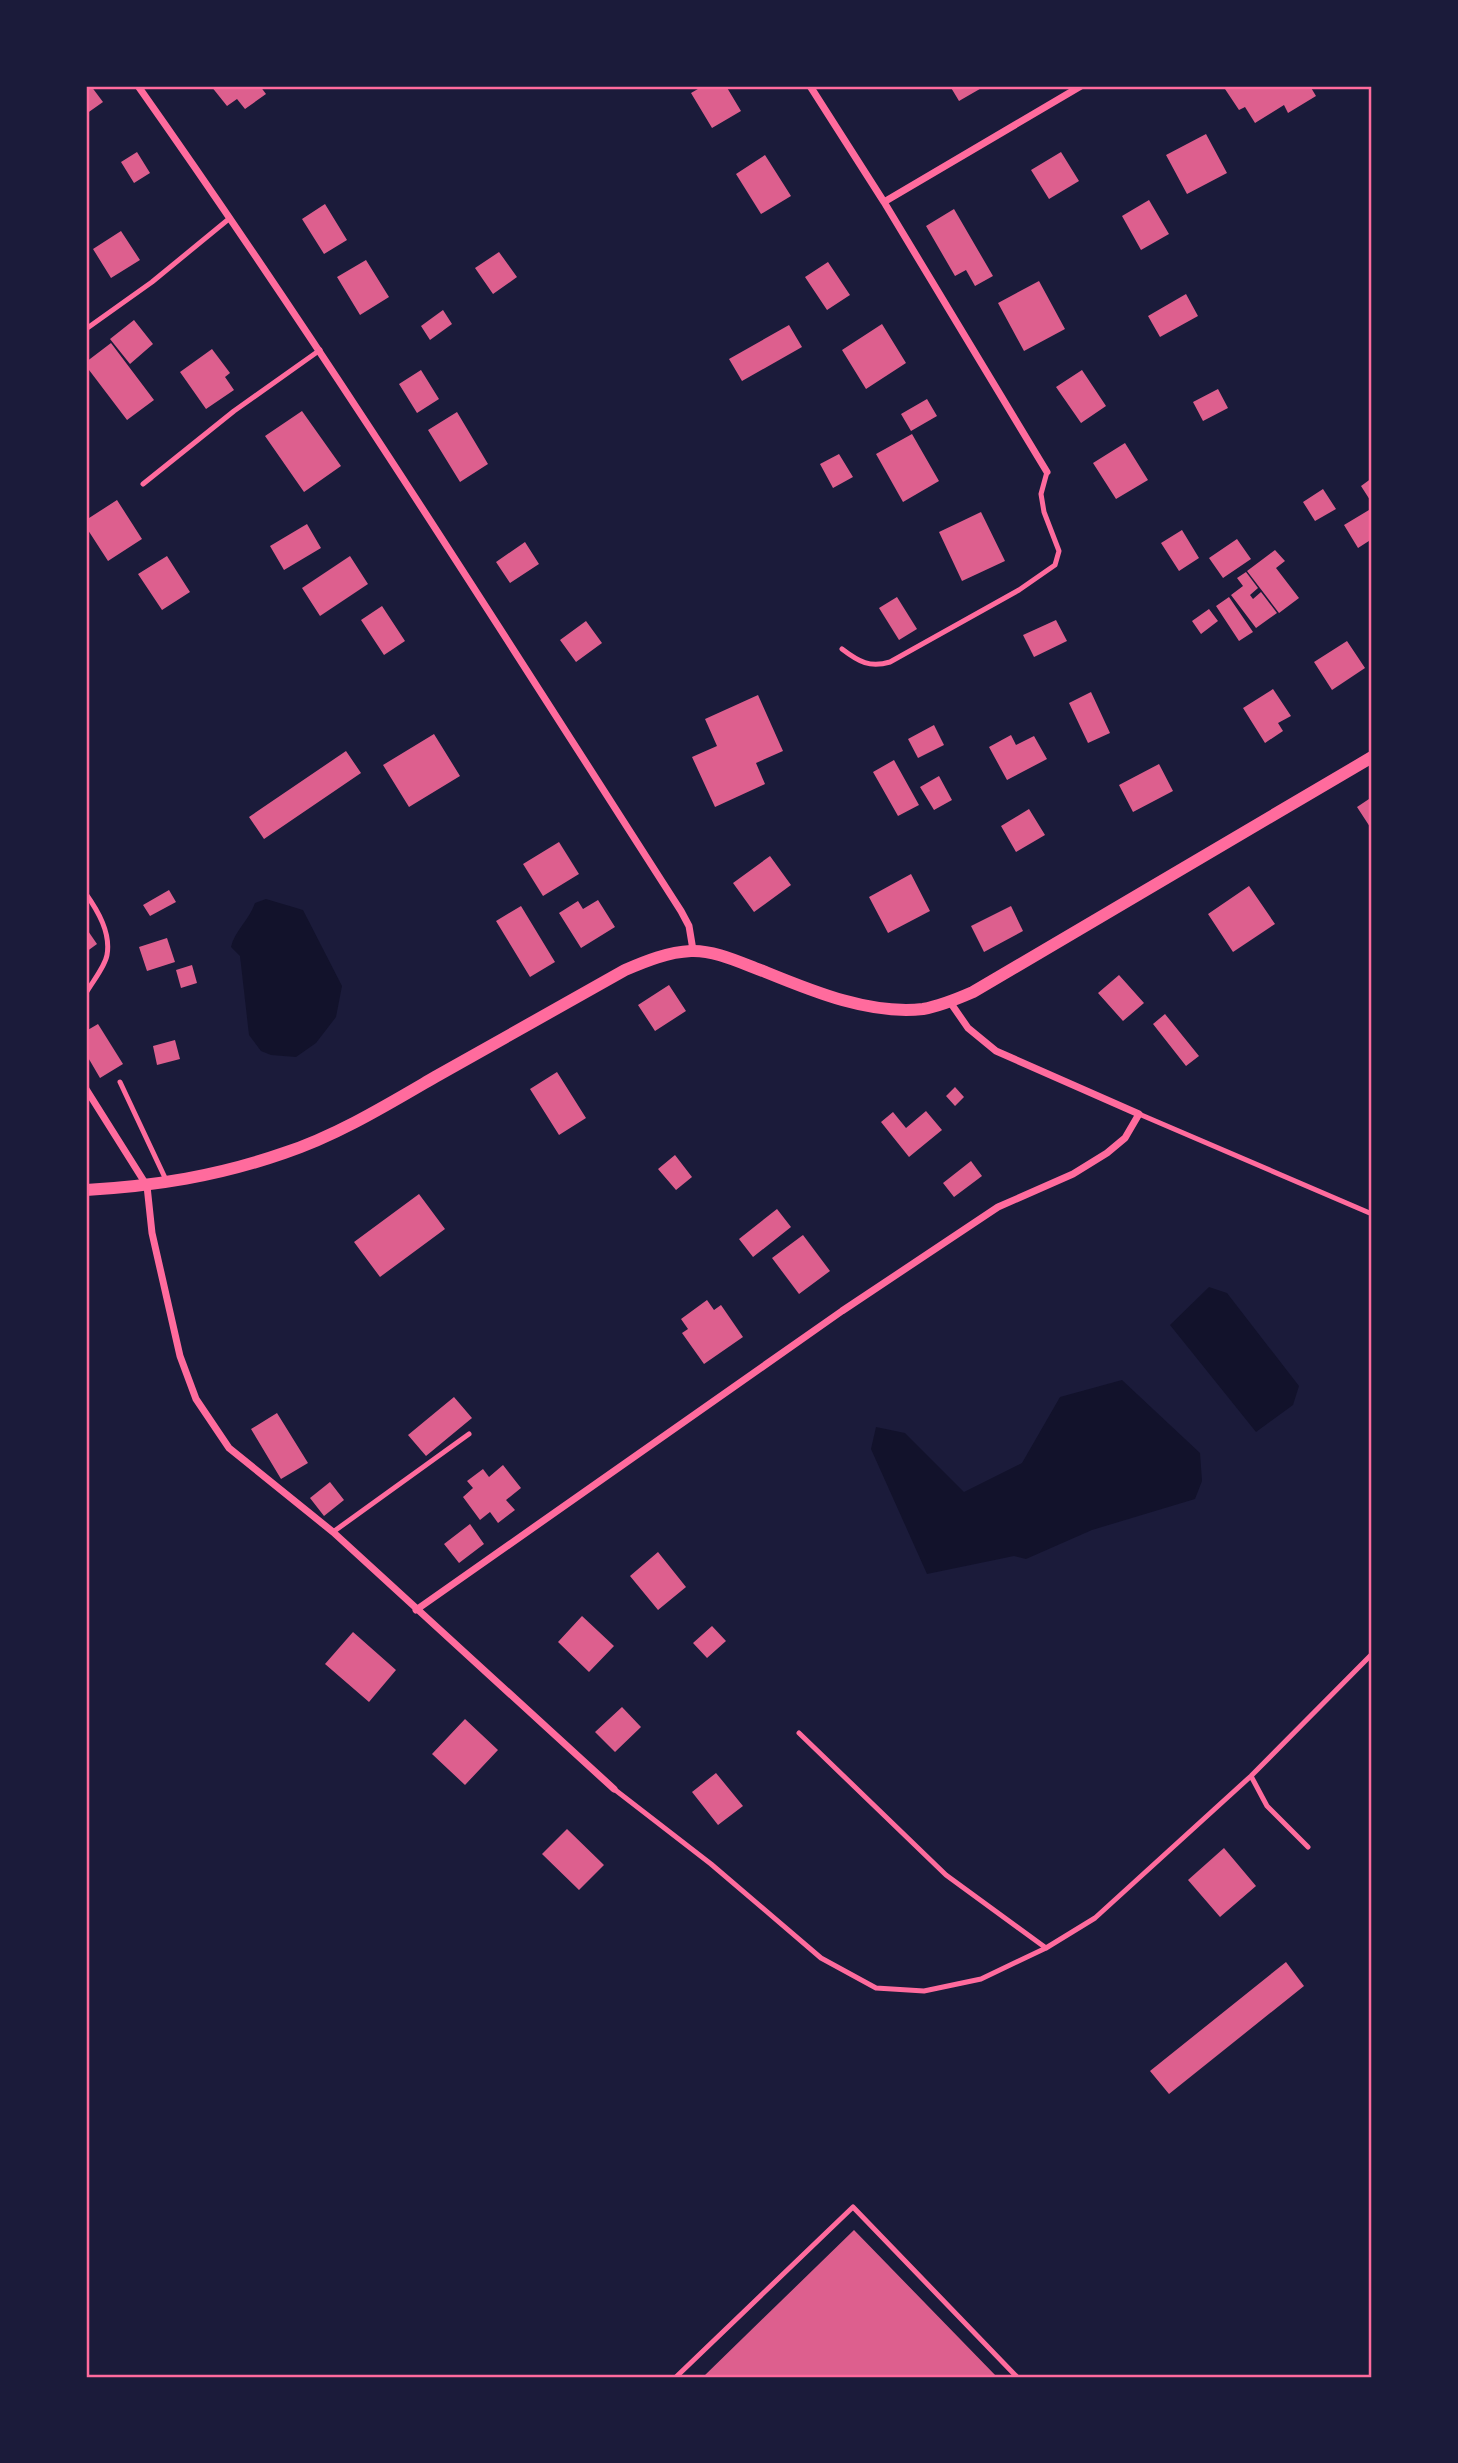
<svg xmlns="http://www.w3.org/2000/svg" width="1458" height="2463" viewBox="0 0 1458 2463" font-family="'Fira Sans',sans-serif">
<style>
.water{fill:#12122b}
.building{fill:#dd5f8e}
.lines{fill:none;stroke-linecap:round;stroke-linejoin:round}
.service{stroke:#ff6b9d;stroke-width:5}
.minor{stroke:#ff6b9d;stroke-width:7}
.tertiary{stroke:#ff6b9d;stroke-width:12}
.neatline{fill:none;stroke:#ff6b9d;stroke-width:2.5}
</style>
<rect width="100%" height="100%" fill="#1b1b3a"/>
<path class="water" d="M 266,899 L 303,910 L 342,986 L 336,1017 L 316,1043 L 296,1057 L 271,1055 L 261,1051 L 249,1035 L 240,956 L 231,947 C 234,932 249,920 255,903 Z
M 1209,1287 L 1227,1293 L 1299,1386 L 1293,1405 L 1256,1432 L 1170,1325 Z
M 1122,1380 L 1200,1453 L 1202,1481 L 1195,1499 L 1092,1530 L 1026,1559 L 1014,1556 L 927,1574 L 871,1449 L 876,1427 L 905,1433 L 964,1492 L 1022,1463 L 1060,1397 Z"/>
<path class="building" d="M 86,86 L 91,86 L 103,102 L 86,114 Z
M 211,86 L 260,86 L 266,94 L 245,109 L 237,99 L 227,106 Z
M 703,86 L 726,86 L 741,111 L 712,128 L 691,93 Z
M 950,86 L 985,86 L 959,101 Z
M 1223,86 L 1310,86 L 1316,96 L 1288,113 L 1284,105 L 1255,123 L 1245,107 L 1239,110 Z
M 1206,134 L 1227,173 L 1187,194 L 1166,155 Z
M 137,152 L 150,173 L 134,183 L 121,162 Z
M 1061,152 L 1079,181 L 1049,199 L 1031,170 Z
M 765,155 L 791,196 L 761,214 L 736,174 Z
M 1149,200 L 1169,234 L 1141,250 L 1122,216 Z
M 325,204 L 347,240 L 324,254 L 302,219 Z
M 954,209 L 993,276 L 975,286 L 966,270 L 955,276 L 926,226 Z
M 121,231 L 140,260 L 111,278 L 93,249 Z
M 499,252 L 517,277 L 493,294 L 475,268 Z
M 366,260 L 389,297 L 360,315 L 337,277 Z
M 828,262 L 850,295 L 827,310 L 805,277 Z
M 1039,281 L 1065,329 L 1024,351 L 998,303 Z
M 1186,294 L 1198,316 L 1160,337 L 1148,316 Z
M 443,310 L 452,324 L 430,340 L 421,326 Z
M 134,320 L 153,344 L 130,364 L 110,339 Z
M 882,324 L 906,363 L 866,389 L 842,350 Z
M 789,325 L 802,347 L 742,381 L 729,359 Z
M 111,343 L 154,400 L 127,420 L 86,366 L 86,362 Z
M 212,349 L 230,373 L 225,377 L 234,390 L 206,409 L 180,372 Z
M 421,370 L 439,399 L 417,413 L 399,384 Z
M 1082,370 L 1106,406 L 1081,423 L 1056,387 Z
M 1218,389 L 1228,408 L 1203,421 L 1193,402 Z
M 927,399 L 937,416 L 911,431 L 901,414 Z
M 302,411 L 341,466 L 304,492 L 265,436 Z
M 457,412 L 488,464 L 460,482 L 428,430 Z
M 912,434 L 939,481 L 903,502 L 876,454 Z
M 1125,443 L 1148,480 L 1116,499 L 1093,463 Z
M 839,454 L 853,477 L 833,488 L 820,464 Z
M 1372,478 L 1372,498 L 1370,500 L 1361,486 Z
M 1323,489 L 1336,509 L 1315,521 L 1303,502 Z
M 117,500 L 142,539 L 108,561 L 86,527 L 86,520 Z
M 1369,510 L 1372,516 L 1372,539 L 1358,548 L 1344,525 Z
M 981,512 L 1005,561 L 962,581 L 939,532 Z
M 307,524 L 321,548 L 284,570 L 270,546 Z
M 1182,530 L 1199,558 L 1179,571 L 1161,543 Z
M 1237,539 L 1251,559 L 1223,578 L 1209,558 Z
M 525,542 L 539,564 L 510,583 L 496,562 Z
M 1275,550 L 1285,561 L 1276,568 L 1299,598 L 1279,613 L 1247,571 Z
M 167,556 L 190,592 L 162,610 L 138,574 Z
M 350,556 L 368,584 L 320,616 L 302,588 Z
M 1246,572 L 1258,588 L 1250,595 L 1253,599 L 1261,592 L 1277,613 L 1256,628 L 1231,595 L 1243,586 L 1237,578 Z
M 897,597 L 917,629 L 899,640 L 879,608 Z
M 1229,597 L 1253,632 L 1239,641 L 1216,606 Z
M 382,606 L 405,641 L 384,655 L 361,620 Z
M 1209,609 L 1218,621 L 1201,634 L 1192,621 Z
M 1056,620 L 1067,641 L 1034,657 L 1023,635 Z
M 586,621 L 602,643 L 576,662 L 560,640 Z
M 1347,641 L 1365,668 L 1332,690 L 1314,662 Z
M 1273,689 L 1291,716 L 1278,723 L 1283,731 L 1265,743 L 1243,708 Z
M 1091,692 L 1110,733 L 1088,743 L 1069,703 Z
M 758,695 L 783,751 L 756,763 L 765,784 L 715,807 L 692,757 L 717,746 L 705,719 Z
M 934,725 L 944,745 L 918,758 L 908,739 Z
M 434,734 L 460,776 L 409,807 L 383,765 Z
M 1011,735 L 1016,745 L 1034,736 L 1047,759 L 1007,780 L 989,747 Z
M 346,751 L 361,773 L 264,839 L 249,817 Z
M 894,760 L 919,805 L 898,816 L 873,772 Z
M 1159,764 L 1173,791 L 1133,812 L 1119,785 Z
M 939,776 L 952,800 L 934,810 L 920,787 Z
M 1372,797 L 1372,830 L 1357,807 Z
M 1029,809 L 1045,835 L 1016,852 L 1001,826 Z
M 559,842 L 579,874 L 543,896 L 523,864 Z
M 770,856 L 791,885 L 754,912 L 733,883 Z
M 911,874 L 930,911 L 888,933 L 869,897 Z
M 1249,886 L 1275,924 L 1233,952 L 1208,914 Z
M 169,890 L 176,902 L 150,916 L 143,905 Z
M 598,900 L 615,927 L 581,948 L 559,913 L 578,901 L 583,909 Z
M 521,906 L 555,962 L 530,977 L 496,921 Z
M 1011,906 L 1023,931 L 984,952 L 971,926 Z
M 86,928 L 97,944 L 86,952 Z
M 167,938 L 175,962 L 147,971 L 139,947 Z
M 192,965 L 197,983 L 181,988 L 176,970 Z
M 1119,975 L 1144,1003 L 1123,1021 L 1098,993 Z
M 669,985 L 686,1011 L 655,1031 L 638,1005 Z
M 1165,1014 L 1199,1056 L 1186,1066 L 1153,1024 Z
M 98,1024 L 123,1064 L 100,1078 L 86,1054 L 86,1031 Z
M 175,1040 L 180,1059 L 157,1065 L 153,1046 Z
M 557,1072 L 586,1118 L 559,1135 L 530,1089 Z
M 955,1087 L 964,1097 L 955,1106 L 946,1096 Z
M 926,1111 L 942,1130 L 909,1157 L 881,1122 L 893,1112 L 906,1128 Z
M 675,1155 L 692,1177 L 676,1190 L 658,1169 Z
M 971,1161 L 982,1176 L 954,1197 L 943,1183 Z
M 419,1194 L 445,1229 L 380,1277 L 354,1242 Z
M 777,1209 L 791,1227 L 753,1257 L 739,1239 Z
M 803,1235 L 830,1271 L 799,1294 L 772,1258 Z
M 707,1300 L 714,1310 L 721,1305 L 743,1337 L 704,1364 L 682,1333 L 688,1329 L 681,1319 Z
M 454,1397 L 472,1418 L 426,1456 L 408,1435 Z
M 277,1413 L 308,1463 L 281,1479 L 251,1429 Z
M 503,1465 L 521,1488 L 506,1500 L 515,1510 L 498,1523 L 490,1512 L 480,1520 L 463,1497 L 473,1488 L 467,1481 L 483,1469 L 489,1477 Z
M 330,1482 L 344,1500 L 324,1516 L 310,1498 Z
M 470,1524 L 484,1544 L 459,1563 L 444,1544 Z
M 658,1552 L 686,1587 L 658,1610 L 630,1576 Z
M 582,1616 L 614,1646 L 589,1672 L 558,1642 Z
M 712,1626 L 726,1641 L 707,1658 L 693,1643 Z
M 353,1632 L 396,1670 L 369,1702 L 325,1664 Z
M 622,1707 L 641,1727 L 615,1752 L 595,1732 Z
M 465,1719 L 498,1750 L 465,1785 L 432,1754 Z
M 716,1773 L 743,1806 L 718,1825 L 692,1792 Z
M 567,1829 L 604,1865 L 579,1890 L 542,1854 Z
M 1224,1848 L 1256,1886 L 1220,1917 L 1188,1880 Z
M 1286,1962 L 1304,1986 L 1169,2094 L 1150,2071 Z
M 854,2230 L 997,2377 L 703,2377 Z"/>
<g class="lines">
<path class="service" d="M 86,329 L 152,282 L 230,218
M 143,484 L 234,411 L 320,350
M 842,649 C 859,662 870,668 890,662 L 1019,590 L 1055,565 L 1059,551 L 1044,512 L 1041,494 L 1047,472
M 86,894 C 98,911 111,933 107,955 C 105,967 92,982 86,993
M 120,1082 L 167,1182
M 1139,1114 L 1372,1214
M 333,1532 L 469,1434
M 799,1733 L 946,1875 L 1046,1948
M 1251,1776 L 1267,1806 L 1308,1847
M 614,1789 L 711,1864 L 821,1958 L 876,1988 L 924,1991 L 981,1979 L 1046,1948 L 1095,1918 L 1251,1776 L 1372,1654
M 676,2377 L 853,2207 L 1017,2377"/>
<path class="minor" d="M 138,86 C 328,355 503,634 681,911 L 689,926 L 693,950
M 810,86 L 884,202 L 1047,472
M 884,202 L 1081,86
M 86,1089 L 147,1186 L 152,1233 L 180,1356 L 196,1399 L 229,1448 L 333,1532 L 614,1789
M 416,1610 L 842,1311 L 998,1207 L 1073,1174 L 1107,1153 L 1125,1138 L 1139,1114 L 996,1051 L 968,1028 L 950,1002"/>
<path class="tertiary" d="M 86,1190 C 155,1186 218,1176 284,1153 C 336,1136 387,1105 435,1077 C 498,1041 562,1006 625,970 C 646,961 668,952 691,951 C 715,950 741,963 763,971 C 812,991 869,1015 923,1009 C 940,1006 957,999 973,992 L 1372,757"/>
</g>
<rect width="1458" height="2463" fill="none" stroke="#1b1b3a" stroke-width="175"/>
<rect x="88" y="88" width="1282" height="2288" class="neatline"/>
</svg>
